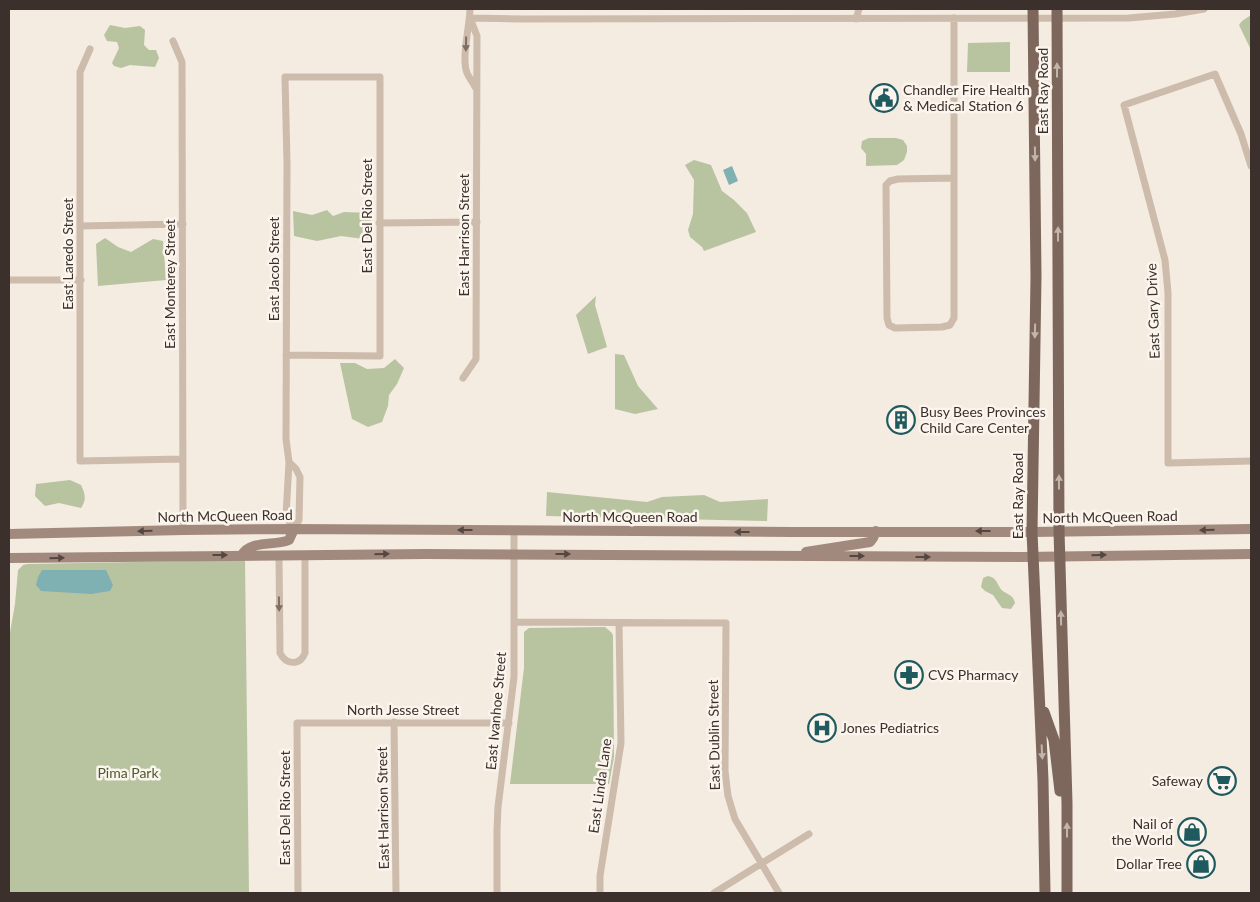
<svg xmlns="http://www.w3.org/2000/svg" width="1260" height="902" viewBox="0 0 1260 902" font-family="Lato,sans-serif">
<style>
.green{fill:#b8c4a0}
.water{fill:#7fb0b2}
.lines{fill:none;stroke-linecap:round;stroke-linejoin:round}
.minor{stroke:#cdbbac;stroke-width:7}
.secondary{stroke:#a18a7d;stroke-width:10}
.primary{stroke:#7d675c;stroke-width:11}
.oneway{fill:#7d6f65}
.oneway2{fill:#c2b5ac}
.oneway3{fill:#544640}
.labels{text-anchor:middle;stroke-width:5;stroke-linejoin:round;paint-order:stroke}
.poi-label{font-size:14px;fill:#3b302b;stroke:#fbf5ee;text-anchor:start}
.street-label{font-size:14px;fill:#3b302b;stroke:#fbf5ee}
.park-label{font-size:14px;fill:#4a5a2e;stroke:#fbf5ee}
</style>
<rect width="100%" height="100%" fill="#f4ebe1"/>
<path class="green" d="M 1251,15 L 1251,50 L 1239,25 L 1242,21 Z
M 110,25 L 125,28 L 140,26 L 145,30 L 144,45 L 149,50 L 156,50 L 159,58 L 155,67 L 130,65 L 121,68 L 114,66 L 112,63 L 119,48 L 117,42 L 107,41 L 104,35 Z
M 1010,42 L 1010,72 L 967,72 L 968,43 Z
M 869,138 L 896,138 L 903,140 L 907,146 L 907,152 L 904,160 L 897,165 L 866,166 L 866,154 L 861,148 L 862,141 Z
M 694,160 L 711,165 L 722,191 L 734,200 L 747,213 L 756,232 L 704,251 L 702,247 L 690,237 L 688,230 L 693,214 L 694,180 L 685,165 Z
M 327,210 L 333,216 L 344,212 L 371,213 L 371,240 L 341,236 L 317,241 L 294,236 L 293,211 L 312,215 Z
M 105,238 L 118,247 L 131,252 L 153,239 L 163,241 L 166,280 L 98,286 L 96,244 Z
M 596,296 L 595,305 L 607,347 L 588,354 L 576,315 Z
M 615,354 L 624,355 L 638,386 L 658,409 L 635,414 L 615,409 Z
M 395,359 L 404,368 L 397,384 L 389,395 L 388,406 L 382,422 L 368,427 L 352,419 L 340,363 L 355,363 L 367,369 L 384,368 Z
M 70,480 L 81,485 C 85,493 87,500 81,508 L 59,503 L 45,506 L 35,496 L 36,484 Z
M 547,492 L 647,502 L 662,497 L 704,495 L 720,502 L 768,499 L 767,521 L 546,516 Z
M 245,560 L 249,893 L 9,893 L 9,638 L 15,604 L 18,570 L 23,565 L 27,564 Z
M 988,576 C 996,578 996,581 1000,588 C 1005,595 1013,593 1015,603 L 1011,609 L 1002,608 L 993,595 L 985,591 L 981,587 L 983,578 Z
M 605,627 L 612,633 L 613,636 L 614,757 L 609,784 L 510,784 L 524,668 L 524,632 L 529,628 Z"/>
<path class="water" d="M 732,166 L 738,181 L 729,185 L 723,170 Z
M 42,570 L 106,570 L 113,585 L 110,591 L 91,594 L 41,591 L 36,585 L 38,577 Z"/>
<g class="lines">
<path class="minor" d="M 470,9 C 470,25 461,58 467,73 C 469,78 473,82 475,87
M 470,18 L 524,19 L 1129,18 L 1175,14 L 1204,9
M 856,19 L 859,9
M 173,41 L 182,62 L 183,530
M 90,49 L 80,72 L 80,461 L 183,459
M 1251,166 L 1241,134 L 1215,74 L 1124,105 L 1165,260 L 1168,293 L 1168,463 L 1251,461
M 954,178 L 898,179 L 890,181 L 886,185 L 887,318 L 889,325 L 895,328 L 942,327 L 950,325 L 954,318 L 954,18
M 379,223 L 477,222
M 80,226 L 183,224
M 9,280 L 81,280
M 286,355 L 380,356 L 380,77 L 285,77 L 287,164 L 286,439 L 289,462 L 286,516 L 294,529 L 299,520 L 300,477 L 296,469 L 289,462
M 463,378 L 476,359 L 477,36 L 470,18
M 279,555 L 280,653 C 286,665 300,666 305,653 L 305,555
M 514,622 L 726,623 L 725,771 L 728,796 L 735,819 L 779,893
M 394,722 L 396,893
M 298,893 L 297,723 L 509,723
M 497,893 L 497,830 L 498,807 L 514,677 L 514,530
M 600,893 L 600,876 L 621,743 L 619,623
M 714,893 L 809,834"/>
<path class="secondary" d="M 9,534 L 183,530 L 294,529 L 791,532 L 1032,532 L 1251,529
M 806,552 L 870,542 L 873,538 L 876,531
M 242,555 C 250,540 275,546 289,540 L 294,529
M 9,558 L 426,554 L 1021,557 L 1251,554"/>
<path class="primary" d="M 1033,9 L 1036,277 L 1032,532 L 1043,780 L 1045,893
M 1057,9 L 1059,531 L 1067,803 L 1067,893
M 1044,712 L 1054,740 L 1060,791"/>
</g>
<defs><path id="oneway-solid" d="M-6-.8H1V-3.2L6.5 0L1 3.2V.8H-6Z" transform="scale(1.25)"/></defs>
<g class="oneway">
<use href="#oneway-solid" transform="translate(466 44) rotate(91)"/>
<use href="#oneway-solid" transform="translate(279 604) rotate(89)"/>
</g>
<g class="oneway2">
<use href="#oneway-solid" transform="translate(1057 70) rotate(-90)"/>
<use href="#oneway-solid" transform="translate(1035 154) rotate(89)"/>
<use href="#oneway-solid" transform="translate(1058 234) rotate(-90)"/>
<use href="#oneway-solid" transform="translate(1035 331) rotate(91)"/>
<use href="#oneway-solid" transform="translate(1059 482) rotate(-90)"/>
<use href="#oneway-solid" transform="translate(1061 618) rotate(-91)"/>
<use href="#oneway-solid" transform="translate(1042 752) rotate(87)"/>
<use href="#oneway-solid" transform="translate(1067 830) rotate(-90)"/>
</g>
<g class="oneway3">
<use href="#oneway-solid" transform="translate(465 530) rotate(-180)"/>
<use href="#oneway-solid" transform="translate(1207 530) rotate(179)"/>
<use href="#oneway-solid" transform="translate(145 531) rotate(178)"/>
<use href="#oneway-solid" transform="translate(983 531) rotate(-180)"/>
<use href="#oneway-solid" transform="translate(742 532) rotate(-180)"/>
<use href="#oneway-solid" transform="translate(382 554) rotate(-1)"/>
<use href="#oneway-solid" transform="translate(563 554)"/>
<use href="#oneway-solid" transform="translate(220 555)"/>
<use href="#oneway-solid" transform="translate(1099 555) rotate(-1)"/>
<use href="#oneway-solid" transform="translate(857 556)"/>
<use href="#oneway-solid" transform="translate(923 557)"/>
<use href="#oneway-solid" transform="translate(57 558) rotate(-1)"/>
</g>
<defs>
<symbol id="civic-ring" viewBox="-11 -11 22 22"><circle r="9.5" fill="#fbf5ee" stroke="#1f5a5e" stroke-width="1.5"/><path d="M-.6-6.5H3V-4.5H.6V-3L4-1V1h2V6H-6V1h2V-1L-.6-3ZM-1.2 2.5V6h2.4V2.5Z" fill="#1f5a5e"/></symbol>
<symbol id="building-ring" viewBox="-11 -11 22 22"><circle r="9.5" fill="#fbf5ee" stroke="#1f5a5e" stroke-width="1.5"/><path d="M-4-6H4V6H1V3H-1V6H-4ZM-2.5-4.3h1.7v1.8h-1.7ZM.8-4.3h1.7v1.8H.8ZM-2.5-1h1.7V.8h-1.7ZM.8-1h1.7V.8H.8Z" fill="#1f5a5e"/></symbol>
<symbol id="pharmacy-ring" viewBox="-11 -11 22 22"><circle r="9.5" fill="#fbf5ee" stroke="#1f5a5e" stroke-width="1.5"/><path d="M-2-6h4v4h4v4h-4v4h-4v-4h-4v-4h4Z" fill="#1f5a5e"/></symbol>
<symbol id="hospital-ring" viewBox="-11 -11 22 22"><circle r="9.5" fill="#fbf5ee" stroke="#1f5a5e" stroke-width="1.5"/><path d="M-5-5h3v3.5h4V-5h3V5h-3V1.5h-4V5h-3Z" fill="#1f5a5e"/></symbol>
<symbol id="supermarket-ring" viewBox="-11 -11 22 22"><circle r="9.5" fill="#fbf5ee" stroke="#1f5a5e" stroke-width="1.5"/><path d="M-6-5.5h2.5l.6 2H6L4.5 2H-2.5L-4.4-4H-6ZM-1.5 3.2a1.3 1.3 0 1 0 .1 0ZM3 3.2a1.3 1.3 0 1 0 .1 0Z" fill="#1f5a5e"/></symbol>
<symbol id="shop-ring" viewBox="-11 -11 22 22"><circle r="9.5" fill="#fbf5ee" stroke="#1f5a5e" stroke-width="1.5"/><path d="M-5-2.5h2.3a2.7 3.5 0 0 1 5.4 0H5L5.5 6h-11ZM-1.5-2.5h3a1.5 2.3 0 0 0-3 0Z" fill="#1f5a5e"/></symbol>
</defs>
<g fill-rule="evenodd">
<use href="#civic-ring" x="868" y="82" width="32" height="32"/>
<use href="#building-ring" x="885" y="404" width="32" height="32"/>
<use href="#pharmacy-ring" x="893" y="659" width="32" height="32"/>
<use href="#hospital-ring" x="806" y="712" width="32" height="32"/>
<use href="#supermarket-ring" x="1206" y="765" width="32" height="32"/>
<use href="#shop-ring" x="1176" y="816" width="32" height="32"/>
<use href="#shop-ring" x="1185" y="848" width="32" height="32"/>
</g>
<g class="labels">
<g class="poi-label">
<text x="903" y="95">Chandler Fire Health<tspan x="903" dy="16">&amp; Medical Station 6</tspan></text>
<text x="920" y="417">Busy Bees Provinces<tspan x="920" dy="16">Child Care Center</tspan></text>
<text x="928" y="680">CVS Pharmacy</text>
<text x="841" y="733">Jones Pediatrics</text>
<text x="1203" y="786" text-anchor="end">Safeway</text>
<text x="1173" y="829" text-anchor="end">Nail of<tspan x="1173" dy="16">the World</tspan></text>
<text x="1182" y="869" text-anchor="end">Dollar Tree</text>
</g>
<g class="street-label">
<text transform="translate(1043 91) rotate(-90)" y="5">East Ray Road</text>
<text transform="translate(367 216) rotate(-90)" y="5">East Del Rio Street</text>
<text transform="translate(464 235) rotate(-90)" y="5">East Harrison Street</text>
<text transform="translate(68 254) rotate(-90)" y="5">East Laredo Street</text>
<text transform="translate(274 269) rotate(-90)" y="5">East Jacob Street</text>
<text transform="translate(170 284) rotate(-90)" y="5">East Monterey Street</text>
<text transform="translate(1153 311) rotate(-92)" y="5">East Gary Drive</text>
<text transform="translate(1018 496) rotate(-90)" y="5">East Ray Road</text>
<text transform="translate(225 516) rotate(-1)" y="5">North McQueen Road</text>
<text x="630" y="522">North McQueen Road</text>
<text transform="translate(1110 517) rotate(-1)" y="5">North McQueen Road</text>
<text x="403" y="715">North Jesse Street</text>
<text transform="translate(496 711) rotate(-85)" y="5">East Ivanhoe Street</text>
<text transform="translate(714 735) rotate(-91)" y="5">East Dublin Street</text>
<text transform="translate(600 786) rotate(-82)" y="5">East Linda Lane</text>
<text transform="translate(285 808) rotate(-90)" y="5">East Del Rio Street</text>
<text transform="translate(383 808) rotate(-91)" y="5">East Harrison Street</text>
</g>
<g class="park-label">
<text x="128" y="778">Pima Park</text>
</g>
</g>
<rect width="1260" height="902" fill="none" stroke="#3b302b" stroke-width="20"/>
</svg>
